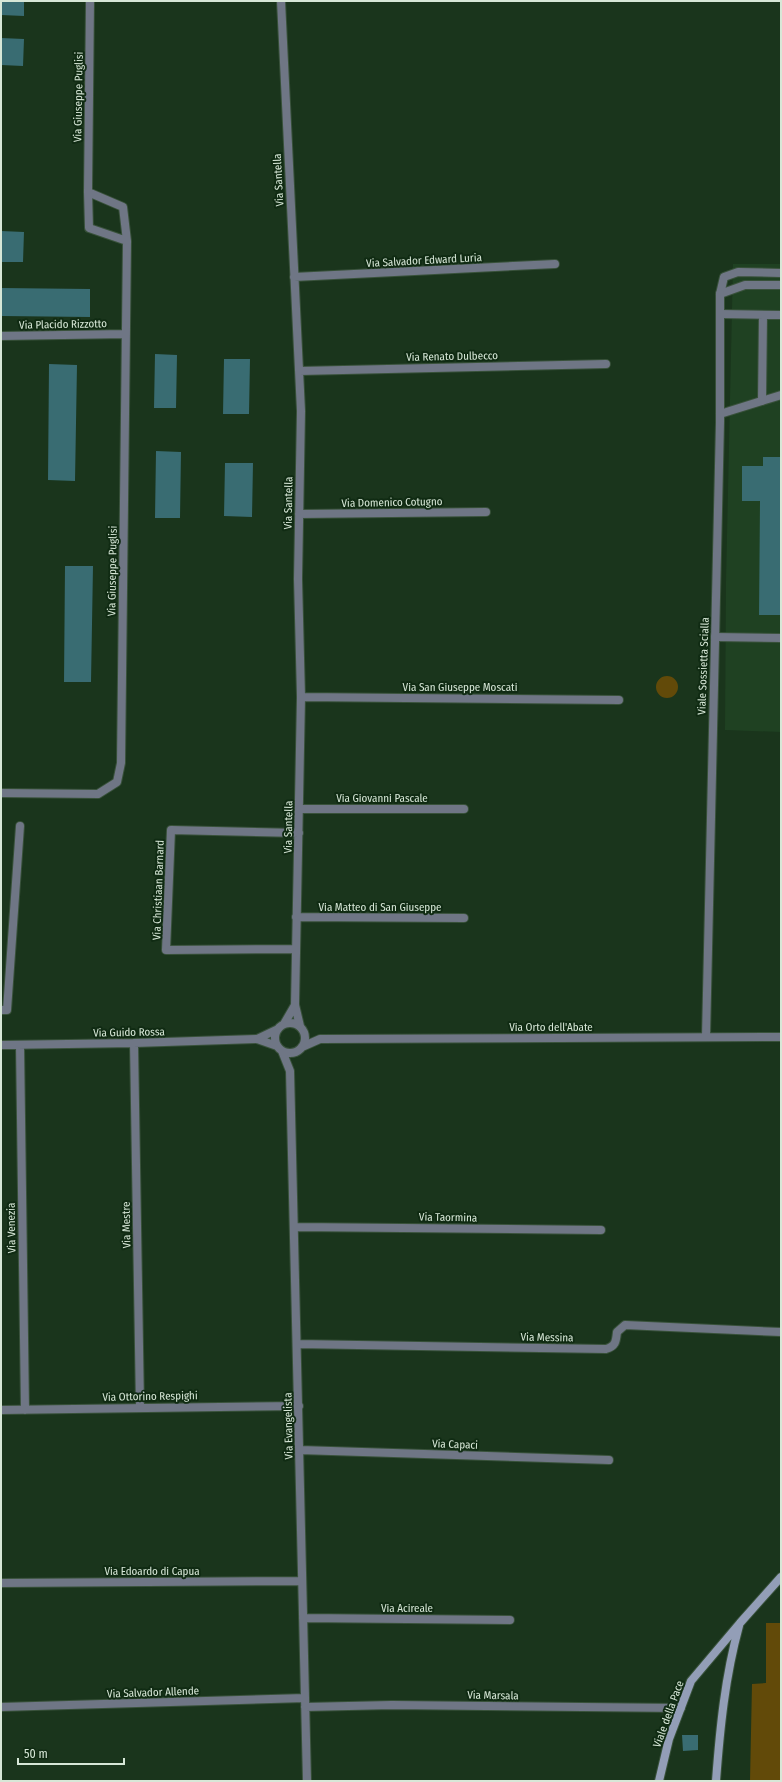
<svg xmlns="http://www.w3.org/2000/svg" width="782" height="1782" viewBox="0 0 782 1782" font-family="'Fira Sans Condensed',sans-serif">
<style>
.built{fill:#1f4122}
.green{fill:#624a09}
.building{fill:#396c72}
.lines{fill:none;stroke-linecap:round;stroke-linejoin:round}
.lane-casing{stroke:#38513a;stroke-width:10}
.street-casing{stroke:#38513a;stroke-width:10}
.secondary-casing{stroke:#38513a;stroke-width:10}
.lane{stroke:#6f7685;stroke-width:8}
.street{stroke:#6f7685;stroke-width:8}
.secondary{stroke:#939eb7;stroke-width:8}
.labels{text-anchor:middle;stroke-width:4;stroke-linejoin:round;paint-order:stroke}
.street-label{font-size:11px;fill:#d7e7d7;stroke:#102b13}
</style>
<rect width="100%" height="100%" fill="#1a351c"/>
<path class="built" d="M 733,264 L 781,264 L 781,732 L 725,730 L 726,582 Z"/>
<path class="green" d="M656 687a11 11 0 1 1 22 0a11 11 0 1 1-22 0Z
M 766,1623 L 781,1623 L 781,1781 L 750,1781 L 752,1684 L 766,1683 Z"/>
<path class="building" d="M 1,1 L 24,1 L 24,16 L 1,15 Z
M 1,38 L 24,39 L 23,66 L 1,65 Z
M 1,231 L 24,232 L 23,262 L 1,262 Z
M 1,288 L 90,289 L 90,317 L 1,316 Z
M 155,354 L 177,355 L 176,408 L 154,408 Z
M 224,359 L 250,359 L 249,414 L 223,414 Z
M 49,364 L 77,365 L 75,481 L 48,480 Z
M 156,451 L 181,452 L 180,518 L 155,518 Z
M 763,457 L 781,457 L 781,615 L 759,615 L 760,501 L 742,501 L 742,466 L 763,466 Z
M 225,463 L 253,463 L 252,517 L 224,516 Z
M 65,566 L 93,566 L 91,682 L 64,682 Z
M 682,1735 L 698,1735 L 698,1750 L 683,1751 Z"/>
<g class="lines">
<defs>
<path id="lane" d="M 781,273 L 738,272 L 724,277 L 720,294 L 745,285 L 781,285
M 720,314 L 781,315
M 762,401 L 763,315
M 720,414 L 781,395
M 715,637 L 781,638"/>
<path id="street" d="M 281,1 L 301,411 L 298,579 L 301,697 L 295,1005 L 300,1026
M 88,192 L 90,1
M 88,192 L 123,207 L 127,241 L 89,228 Z
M 294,277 L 555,264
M 1,336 L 126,334
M 299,371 L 606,364
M 299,514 L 486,512
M 301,697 L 619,700
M 1,793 L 98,794 L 117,782 L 121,763 L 127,241
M 299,809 L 464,809
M 296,917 L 464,918
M 296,949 L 166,950 L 171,830 L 299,833
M 1,1010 L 7,1010 L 20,826
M275 1038a15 15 0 1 1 30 0a15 15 0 1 1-30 0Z
M 284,1024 L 295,1005
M 706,1037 L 720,422 L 720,294
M 257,1039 L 278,1029
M 134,1043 L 140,1407
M 1,1045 L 134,1043 L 257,1039 L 277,1046
M 20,1045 L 25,1410
M 302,1047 L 320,1039 L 781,1037
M 282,1051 L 290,1071 L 307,1781
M 295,1227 L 601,1230
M 297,1344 L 606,1349 C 616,1346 616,1341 617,1332 L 625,1325 L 781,1332
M 1,1410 L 299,1406
M 300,1450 L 609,1460
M 1,1583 L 302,1581
M 303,1618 L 510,1620
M 1,1707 L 305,1698
M 305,1707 L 392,1705 L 681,1708"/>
<path id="secondary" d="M 659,1781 L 669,1739 L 691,1681 L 740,1623 L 781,1577
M 716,1781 C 720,1728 725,1677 739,1626"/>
</defs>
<use href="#lane" class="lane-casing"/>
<use href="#street" class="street-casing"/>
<use href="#secondary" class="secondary-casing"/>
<use href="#lane" class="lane"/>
<use href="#street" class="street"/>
<use href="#secondary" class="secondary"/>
</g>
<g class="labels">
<g class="street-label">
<text transform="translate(78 97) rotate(-89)" y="4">Via Giuseppe Puglisi</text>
<text transform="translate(278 180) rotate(-93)" y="4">Via Santella</text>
<text transform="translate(424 260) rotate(-3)" y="4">Via Salvador Edward Luria</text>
<text transform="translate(63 324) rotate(-1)" y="4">Via Placido Rizzotto</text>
<text transform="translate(452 356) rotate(-1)" y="4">Via Renato Dulbecco</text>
<text transform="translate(392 502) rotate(-1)" y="4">Via Domenico Cotugno</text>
<text transform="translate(288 503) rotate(-89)" y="4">Via Santella</text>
<text transform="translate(112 571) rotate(-89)" y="4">Via Giuseppe Puglisi</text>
<text transform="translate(703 666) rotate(-88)" y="4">Viale Sossietta Scialla</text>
<text x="460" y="691">Via San Giuseppe Moscati</text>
<text x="382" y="802">Via Giovanni Pascale</text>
<text transform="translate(288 827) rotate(-89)" y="4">Via Santella</text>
<text transform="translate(158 890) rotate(-88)" y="4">Via Christiaan Barnard</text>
<text x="380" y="911">Via Matteo di San Giuseppe</text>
<text x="551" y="1031">Via Orto dell'Abate</text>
<text transform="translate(129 1032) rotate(-1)" y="4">Via Guido Rossa</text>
<text transform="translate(448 1217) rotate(1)" y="4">Via Taormina</text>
<text transform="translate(126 1225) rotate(-91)" y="4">Via Mestre</text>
<text transform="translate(11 1228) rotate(-91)" y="4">Via Venezia</text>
<text transform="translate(547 1337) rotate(1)" y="4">Via Messina</text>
<text transform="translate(150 1396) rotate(-1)" y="4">Via Ottorino Respighi</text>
<text transform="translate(288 1426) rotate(-91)" y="4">Via Evangelista</text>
<text transform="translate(455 1444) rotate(2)" y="4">Via Capaci</text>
<text x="152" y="1575">Via Edoardo di Capua</text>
<text x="407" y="1612">Via Acireale</text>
<text transform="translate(153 1692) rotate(-2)" y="4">Via Salvador Allende</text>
<text transform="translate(493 1695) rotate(1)" y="4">Via Marsala</text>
<text transform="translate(668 1714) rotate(-70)" y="4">Viale della Pace</text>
</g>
</g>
<rect width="782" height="1782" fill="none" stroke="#d7e7d7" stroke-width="4"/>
<path d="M18 1758v6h106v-6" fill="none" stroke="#d7e7d7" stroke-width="2"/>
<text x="24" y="1758" font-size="12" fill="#d7e7d7" stroke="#102b13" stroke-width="3" paint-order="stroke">50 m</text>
</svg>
